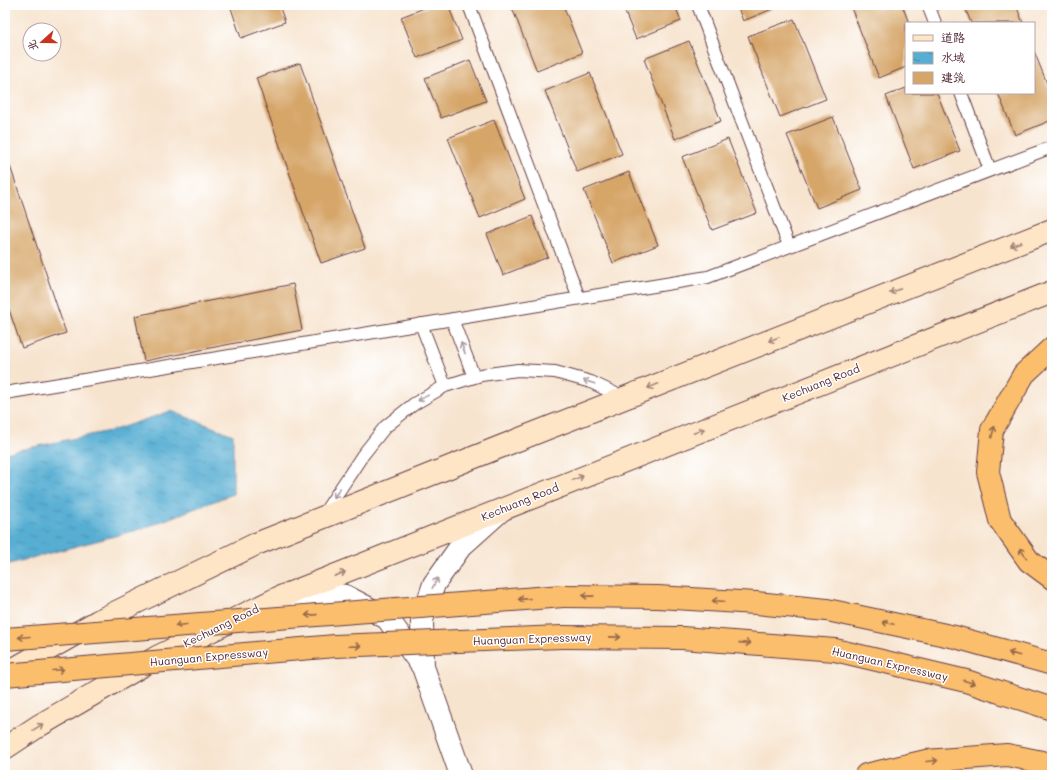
<svg xmlns="http://www.w3.org/2000/svg" width="1057" height="780" viewBox="0 0 1057 780" font-family="Mali,'LXGW WenKai TC',sans-serif">
<style>
.water{fill:url(#water-ripples);stroke:#50667f}
.building{fill:#d6a669}
.lines{fill:none;stroke-linecap:round;stroke-linejoin:round}
.service-casing{stroke:#643d44;stroke-width:14}
.tertiary-casing{stroke:#643d44;stroke-width:24}
.secondary-casing{stroke:#643d44;stroke-width:24}
.trunk-casing{stroke:#643d44;stroke-width:24}
.service{stroke:#fff;stroke-width:12}
.tertiary{stroke:#fff;stroke-width:22}
.secondary{stroke:#fde5c5;stroke-width:22}
.trunk{stroke:#fabe6d;stroke-width:22}
.trunk-bridge-casing{stroke:#643d44;stroke-width:24;stroke-linecap:butt}
.trunk-bridge{stroke:#fabe6d;stroke-width:22}
.oneway{stroke:#a48278}
.oneway2{stroke:#ae9aa0}
.oneway3{stroke:#996749}
.labels{text-anchor:middle;stroke-width:3;stroke-linejoin:round;paint-order:stroke}
.street-label{font-size:11px;fill:#4a1f2b;stroke:#fff}
</style>
<defs>
<pattern id="water-ripples" width="26" height="14" patternUnits="userSpaceOnUse"><rect width="26" height="14" fill="#56aed3"/><path d="M2 4q2-2 4 0t4 0M15 11q2-2 4 0t4 0" fill="none" stroke="#498dab"/></pattern>
</defs>
<rect width="100%" height="100%" fill="#fff"/>
<filter id="ink" filterUnits="userSpaceOnUse"><feTurbulence type="fractalNoise" baseFrequency=".025" numOctaves="2"/><feDisplacementMap in="SourceGraphic" scale="8" xChannelSelector="R" yChannelSelector="G"/><feConvolveMatrix kernelMatrix="1 2 1 2 8 2 1 2 1" color-interpolation-filters="sRGB"/></filter>
<filter id="wash" filterUnits="userSpaceOnUse"><feTurbulence type="fractalNoise" baseFrequency=".012" numOctaves="4" result="noise"/><feDisplacementMap in="SourceGraphic" scale="16" xChannelSelector="R" yChannelSelector="G"/><feGaussianBlur stdDeviation="0.9" result="paint"/><feColorMatrix in="noise" values="0 0 0 0 0 0 0 0 0 0 0 0 0 0 0 0 0 1.4 0 .05"/><feComposite in="paint" operator="in"/></filter>
<g filter="url(#wash)">
<rect width="100%" height="100%" fill="#f7e4cf"/>
<path class="water" d="M 171,411 L 233,435 L 233,494 L 141,529 L 5,565 L 5,453 L 114,430 Z"/>
<g id="blocks">
<path class="building" d="M 230,5 L 279,5 L 285,22 L 241,38 Z
M 432,5 L 448,5 L 462,40 L 417,58 L 401,17 Z
M 511,5 L 563,5 L 582,53 L 537,71 Z
M 622,5 L 675,5 L 681,21 L 636,39 Z
M 737,5 L 782,5 L 743,21 Z
M 850,5 L 902,5 L 909,23 L 906,23 L 906,67 L 879,78 Z
M 964,5 L 1016,5 L 1023,23 L 971,23 Z
M 794,19 L 826,99 L 780,117 L 748,36 Z
M 689,41 L 721,121 L 675,139 L 644,59 Z
M 1034,51 L 1052,96 L 1052,120 L 1015,135 L 998,93 L 1034,93 Z
M 470,60 L 486,101 L 441,118 L 425,78 Z
M 300,63 L 365,248 L 321,263 L 256,78 Z
M 590,73 L 622,154 L 577,172 L 545,91 Z
M 906,88 L 906,93 L 937,93 L 960,151 L 914,169 L 886,96 Z
M 833,117 L 862,190 L 817,208 L 787,135 Z
M 494,120 L 525,199 L 480,218 L 448,138 Z
M 728,139 L 757,213 L 712,230 L 682,157 Z
M 6,154 L 66,333 L 22,348 L 5,298 L 5,155 Z
M 629,172 L 658,245 L 613,263 L 584,190 Z
M 532,216 L 548,257 L 503,275 L 487,234 Z
M 293,284 L 302,330 L 144,361 L 135,316 Z"/>
</g>
</g>
<g filter="url(#ink)">
<use href="#blocks" fill-opacity="0" stroke="#643d44" stroke-width="1"/>
<g class="lines">
<defs>
<path id="service" d="M 469,5 L 579,298
M 698,5 L 789,246
M 928,5 L 935,23
M 961,93 L 990,170
M 452,319 L 474,377
M 421,324 L 445,386
M 5,393 L 708,277 L 1052,147
M 323,515 L 362,456 L 385,427 L 414,404 L 445,386 L 481,375 L 518,370 L 555,372 L 591,382 L 624,398"/>
<path id="tertiary" d="M 293,595 L 316,592 L 345,596 L 387,618 L 423,667 L 422,620 L 434,584 L 461,546 L 500,511
M 423,667 L 461,775"/>
<path id="secondary" d="M 5,674 L 98,621 L 256,544 L 525,437 L 1052,230
M 5,748 L 40,725 L 157,657 L 278,598 L 1052,292"/>
<path id="trunk" d="M 1052,348 L 1024,374 L 992,430 L 988,472 L 1000,520 L 1029,561 L 1052,578
M 563,596 L 658,597 L 756,603 L 827,610 L 955,637 L 1052,664
M 562,637 L 682,638 L 835,650 L 966,681 L 1052,709
M 866,775 L 926,761 L 1007,755 L 1052,764"/>
</defs>
<use href="#service" class="service-casing"/>
<use href="#tertiary" class="tertiary-casing"/>
<use href="#secondary" class="secondary-casing"/>
<use href="#trunk" class="trunk-casing"/>
<use href="#service" class="service"/>
<use href="#tertiary" class="tertiary"/>
<use href="#secondary" class="secondary"/>
<use href="#trunk" class="trunk"/>
<defs>
<path id="trunk-bridge" d="M 5,639 L 563,596
M 5,675 L 335,646 L 562,637"/>
</defs>
<use href="#trunk-bridge" class="trunk-bridge-casing"/>
<use href="#trunk-bridge" class="trunk-bridge"/>
</g>
<defs><path id="oneway-shaft" d="M-6 0H5M1.5-3L5.5 0L1.5 3" fill="none" stroke-width="1.6" stroke-linecap="round" stroke-linejoin="round"/></defs>
<g class="oneway">
<use href="#oneway-shaft" transform="translate(1016 244) rotate(159)"/>
<use href="#oneway-shaft" transform="translate(895 291) rotate(158)"/>
<use href="#oneway-shaft" transform="translate(774 339) rotate(158)"/>
<use href="#oneway-shaft" transform="translate(653 386) rotate(158)"/>
<use href="#oneway-shaft" transform="translate(699 431) rotate(-22)"/>
<use href="#oneway-shaft" transform="translate(578 478) rotate(-22)"/>
<use href="#oneway-shaft" transform="translate(340 574) rotate(-21)"/>
<use href="#oneway-shaft" transform="translate(38 727) rotate(-32)"/>
</g>
<g class="oneway2">
<use href="#oneway-shaft" transform="translate(463 348) rotate(-111)"/>
<use href="#oneway-shaft" transform="translate(589 382) rotate(-162)"/>
<use href="#oneway-shaft" transform="translate(423 398) rotate(151)"/>
<use href="#oneway-shaft" transform="translate(337 493) rotate(123)"/>
<use href="#oneway-shaft" transform="translate(435 583) rotate(-62)"/>
</g>
<g class="oneway3">
<use href="#oneway-shaft" transform="translate(993 432) rotate(-76)"/>
<use href="#oneway-shaft" transform="translate(1023 553) rotate(-126)"/>
<use href="#oneway-shaft" transform="translate(588 596) rotate(-179)"/>
<use href="#oneway-shaft" transform="translate(524 599) rotate(176)"/>
<use href="#oneway-shaft" transform="translate(718 601) rotate(-177)"/>
<use href="#oneway-shaft" transform="translate(311 615) rotate(176)"/>
<use href="#oneway-shaft" transform="translate(888 623) rotate(-168)"/>
<use href="#oneway-shaft" transform="translate(181 625) rotate(175)"/>
<use href="#oneway-shaft" transform="translate(24 637) rotate(175)"/>
<use href="#oneway-shaft" transform="translate(615 637) rotate(1)"/>
<use href="#oneway-shaft" transform="translate(745 643) rotate(4)"/>
<use href="#oneway-shaft" transform="translate(355 646) rotate(-2)"/>
<use href="#oneway-shaft" transform="translate(1014 654) rotate(-164)"/>
<use href="#oneway-shaft" transform="translate(58 670) rotate(-5)"/>
<use href="#oneway-shaft" transform="translate(969 682) rotate(17)"/>
<use href="#oneway-shaft" transform="translate(932 761) rotate(-5)"/>
</g>
</g>
<g class="labels">
<g class="street-label">
<text transform="translate(821 383) rotate(-22)" y="4">Kechuang Road</text>
<text transform="translate(520 502) rotate(-22)" y="4">Kechuang Road</text>
<text transform="translate(221 626) rotate(-26)" y="4">Kechuang Road</text>
<text transform="translate(532 639) rotate(-2)" y="4">Huanguan Expressway</text>
<text transform="translate(209 657) rotate(-5)" y="4">Huanguan Expressway</text>
<text transform="translate(890 664) rotate(13)" y="4">Huanguan Expressway</text>
</g>
</g>
<rect width="1057" height="780" fill="none" stroke="#fff" stroke-width="20"/>
<rect x="905" y="22" width="130" height="72" fill="#ffffff" stroke="#b7a5aa"/>
<rect x="913" y="35" width="20" height="6" fill="#fde5c5" stroke="#b7a5aa"/>
<text x="941" y="42" font-size="12" fill="#4a1f2b">道路</text>
<rect x="913" y="52" width="20" height="12" fill="url(#water-ripples)" stroke="#b7a5aa"/>
<text x="941" y="62" font-size="12" fill="#4a1f2b">水域</text>
<rect x="913" y="72" width="20" height="12" fill="#d6a669" stroke="#b7a5aa"/>
<text x="941" y="82" font-size="12" fill="#4a1f2b">建筑</text>
<g transform="translate(42 42) rotate(249)"><circle r="19" fill="#ffffff" stroke="#b7a5aa"/>
<path d="M0-3L7 15L0 10L-7 15Z" fill="#c8321e"/>
<text y="-6" font-size="11" font-weight="bold" text-anchor="middle" fill="#4a1f2b">北</text>
</g>
</svg>
